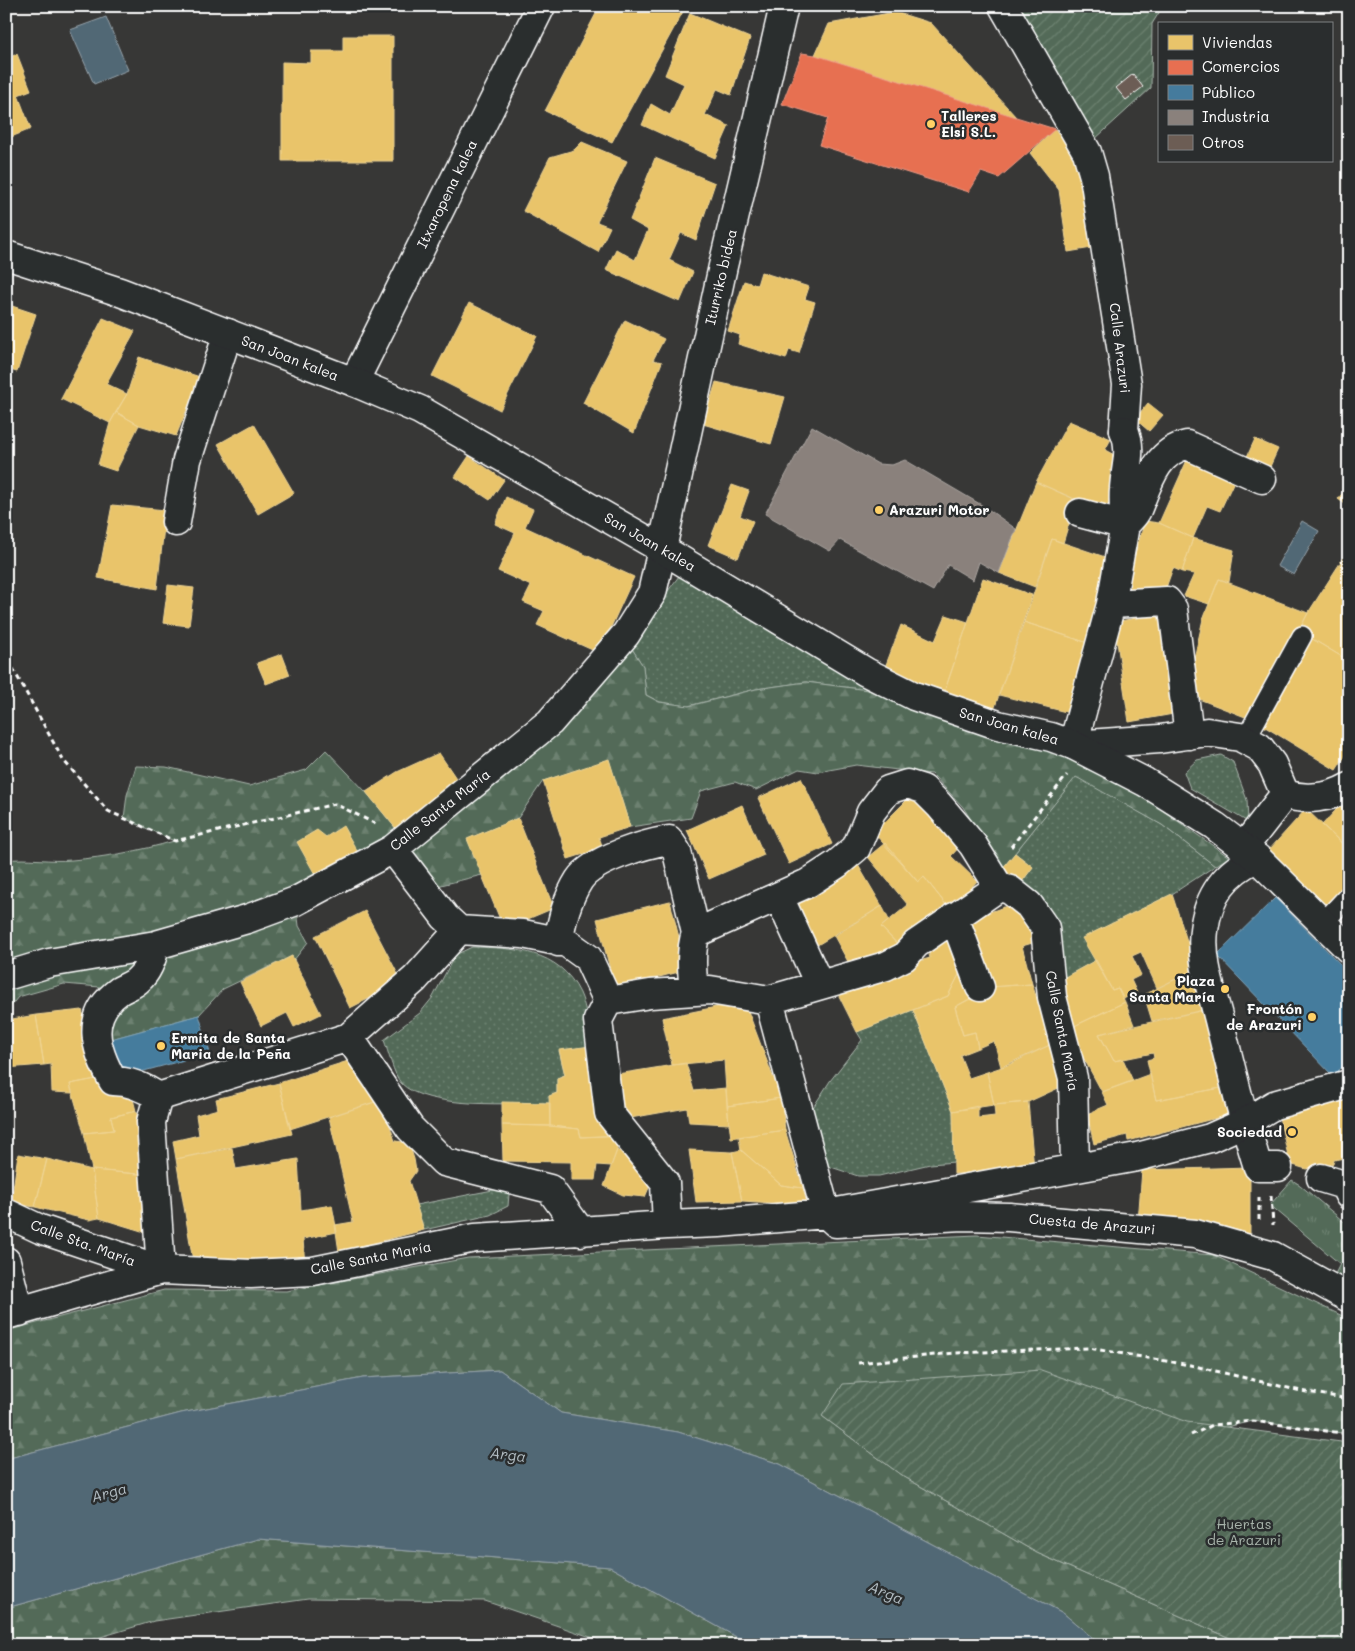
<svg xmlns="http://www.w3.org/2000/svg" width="1355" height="1651" viewBox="0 0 1355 1651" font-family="Mali,sans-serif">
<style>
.grass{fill:url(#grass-dots);stroke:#a9b5ac}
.forest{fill:url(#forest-firs);stroke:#a9b5ac}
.park{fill:url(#park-tufts);stroke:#a9b5ac}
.garden{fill:url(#garden-furrows);stroke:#a9b5ac}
.water{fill:#516775;stroke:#97a4ac}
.homes{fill:#e9c46a;stroke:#f0d697}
.shops{fill:#e76f51;stroke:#ee9a85}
.public{fill:#457b9d;stroke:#7da3ba}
.industry{fill:#8a817c;stroke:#ada7a3}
.building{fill:#6c5d54;stroke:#fff}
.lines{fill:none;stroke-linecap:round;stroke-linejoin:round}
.service-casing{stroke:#fff;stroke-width:22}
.pedestrian-casing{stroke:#fff;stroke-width:31}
.minor-casing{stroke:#fff;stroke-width:31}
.tertiary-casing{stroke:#fff;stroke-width:31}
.path{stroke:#fff;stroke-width:3;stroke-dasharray:5 4;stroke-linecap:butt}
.service{stroke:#2a2d2e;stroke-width:19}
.pedestrian{stroke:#2a2d2e;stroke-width:28}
.minor{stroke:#2a2d2e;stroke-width:28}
.tertiary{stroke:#2a2d2e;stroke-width:28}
.poi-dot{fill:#ffd166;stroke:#2a2d2e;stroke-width:2}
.labels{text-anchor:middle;stroke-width:5;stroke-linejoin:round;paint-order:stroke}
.poi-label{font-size:14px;font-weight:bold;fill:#fff;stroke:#2a2d2e;text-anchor:start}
.street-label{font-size:14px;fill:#fff;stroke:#2a2d2e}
.park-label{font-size:14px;fill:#a9b5ac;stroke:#2a2d2e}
.water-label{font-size:15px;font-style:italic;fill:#b1bbc1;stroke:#2a2d2e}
</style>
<defs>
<pattern id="grass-dots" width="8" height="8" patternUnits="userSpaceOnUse" patternTransform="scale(1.25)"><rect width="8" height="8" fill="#536b58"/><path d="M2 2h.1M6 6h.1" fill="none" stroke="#6d8171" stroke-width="1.8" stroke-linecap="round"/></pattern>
<pattern id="forest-firs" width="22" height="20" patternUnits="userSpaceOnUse" patternTransform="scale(1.25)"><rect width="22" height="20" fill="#536b58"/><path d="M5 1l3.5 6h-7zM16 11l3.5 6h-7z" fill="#6d8171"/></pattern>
<pattern id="park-tufts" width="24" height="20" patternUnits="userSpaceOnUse" patternTransform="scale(1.25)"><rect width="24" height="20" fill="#536b58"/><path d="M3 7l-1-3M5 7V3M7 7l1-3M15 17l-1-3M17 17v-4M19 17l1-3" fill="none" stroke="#6d8171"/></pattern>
<pattern id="garden-furrows" width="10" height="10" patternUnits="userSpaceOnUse" patternTransform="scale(1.25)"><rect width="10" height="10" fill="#536b58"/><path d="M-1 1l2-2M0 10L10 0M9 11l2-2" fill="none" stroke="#6d8171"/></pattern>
</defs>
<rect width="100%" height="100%" fill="#373736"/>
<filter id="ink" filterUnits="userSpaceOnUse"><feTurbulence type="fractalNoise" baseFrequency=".02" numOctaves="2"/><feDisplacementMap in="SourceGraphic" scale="10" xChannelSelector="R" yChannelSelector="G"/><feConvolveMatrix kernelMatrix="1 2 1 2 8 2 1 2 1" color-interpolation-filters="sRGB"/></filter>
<g filter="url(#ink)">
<path class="grass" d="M 679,576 L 868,690 L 806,682 L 756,689 L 688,706 L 660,702 L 646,695 L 643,666 L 629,644 Z
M 1221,755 L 1233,762 L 1247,800 L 1248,822 L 1190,788 L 1184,772 L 1197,760 Z
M 1076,776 L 1162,825 L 1215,866 L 1172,894 L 1083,938 L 1096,960 L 1058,981 L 1050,916 L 1043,898 L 1021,883 L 1033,867 L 1015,853 Z
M 472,947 C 513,948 559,949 580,993 C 587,1008 588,1029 592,1046 L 559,1051 L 565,1075 L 557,1078 L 557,1093 L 549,1096 L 550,1103 C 515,1103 426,1110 401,1083 C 394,1075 388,1051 384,1040 L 420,1013 L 433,997 L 455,955 Z
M 913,1010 L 953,1111 L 955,1162 L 930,1164 L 879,1176 L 858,1176 L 825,1165 L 812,1109 L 830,1081 L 862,1040 L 857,1032 Z
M 503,1188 L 509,1194 L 508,1206 L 490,1215 L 424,1230 L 416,1205 Z"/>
<path class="forest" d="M 629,644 L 643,666 L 646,695 L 659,702 L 689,706 L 756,689 L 806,682 L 868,690 L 920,713 L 998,730 L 1076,762 L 1142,796 L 1229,857 L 1215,866 L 1162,825 L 1076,777 L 1002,869 L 963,807 L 932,774 L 856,765 L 818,772 L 799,769 L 756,790 L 735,782 L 701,791 L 691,818 L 630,827 L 609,760 L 543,781 L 518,818 L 468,839 L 482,875 L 437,886 L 405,851 Z
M 326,750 L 366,792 L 402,836 L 357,851 L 316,876 L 296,901 L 299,926 L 308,942 L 294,960 L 292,956 L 223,989 L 199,1015 L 111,1039 L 102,1006 L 100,987 L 64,984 L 18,997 L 6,1012 L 6,860 C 28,857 50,862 72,860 C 106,857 140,851 174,841 L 124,818 L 127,795 L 136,766 L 166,767 L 249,786 L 306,770 Z
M 977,1235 L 1213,1255 L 1349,1319 L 1349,1434 L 1253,1421 L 1191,1435 L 822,1416 L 901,1475 L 1037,1553 L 1246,1645 L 1101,1645 L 1063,1613 L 780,1464 L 678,1432 L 561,1413 L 500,1370 L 363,1378 L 181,1413 L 6,1459 L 6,1331 L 164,1290 L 286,1291 L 468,1258 Z
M 258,1539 L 610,1567 L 751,1645 L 614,1645 L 485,1601 L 308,1599 L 154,1621 L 74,1645 L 6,1645 L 6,1608 Z"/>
<path class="park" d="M 1292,1180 L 1300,1185 L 1349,1226 L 1349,1284 L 1334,1276 L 1340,1264 L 1270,1205 Z"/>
<path class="garden" d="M 1018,6 L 1163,6 L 1152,24 L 1151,88 L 1094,140 Z
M 1041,1370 L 1187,1422 L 1349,1443 L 1349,1645 L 1246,1645 L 1037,1553 L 901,1475 L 822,1416 L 843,1384 Z"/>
<path class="water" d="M 106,17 L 128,70 L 94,84 L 70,30 Z
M 1302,521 L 1319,531 L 1294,575 L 1277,566 Z
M 500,1370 L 561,1413 L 678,1432 L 780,1464 L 1063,1613 L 1101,1645 L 751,1645 L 610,1567 L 258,1539 L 6,1608 L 6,1459 L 181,1413 L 363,1378 Z"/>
<path class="homes" d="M 600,6 L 686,6 L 612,142 L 545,111 Z
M 895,12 L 931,23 L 1016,117 L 815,55 L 829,24 Z
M 690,13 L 750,38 L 731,95 L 717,89 L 705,115 L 729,126 L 715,158 L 642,125 L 651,104 L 670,115 L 684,84 L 665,75 Z
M 343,36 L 393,36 L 393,161 L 282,161 L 282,62 L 311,63 L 311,51 L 343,51 Z
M 17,54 L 31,90 L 18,95 L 31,129 L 6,139 L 6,59 Z
M 1055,129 L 1083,168 L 1098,247 L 1068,252 L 1059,190 L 1030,153 Z
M 582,142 L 627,161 L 597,222 L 610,227 L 598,252 L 523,211 L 550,157 L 574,150 Z
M 655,158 L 715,183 L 696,240 L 681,233 L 669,260 L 693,272 L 680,302 L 606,270 L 616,249 L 635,260 L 648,230 L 630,220 Z
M 761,272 L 809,287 L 805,299 L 815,302 L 799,353 L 789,350 L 786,359 L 738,344 L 740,335 L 728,331 L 744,281 L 757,285 Z
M 469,303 L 537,336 L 500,410 L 432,376 Z
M 6,304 L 36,314 L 17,372 L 6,369 Z
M 103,318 L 135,331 L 106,384 L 127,394 L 110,423 L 61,399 Z
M 625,320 L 664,339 L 653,360 L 662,362 L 634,433 L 583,403 Z
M 139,357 L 200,377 L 176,436 L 139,425 L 116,412 L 127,394 Z
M 716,382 L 785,397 L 771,444 L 703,424 Z
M 1148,403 L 1163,415 L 1149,431 L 1135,419 Z
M 116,412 L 139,425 L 116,471 L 98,465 L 110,423 Z
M 1069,421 L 1111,439 L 1105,450 L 1118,457 L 1111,472 L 1117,476 L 1105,512 L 1036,482 Z
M 254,424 L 294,493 L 258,514 L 218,444 Z
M 1255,439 L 1278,449 L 1268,471 L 1245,461 Z
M 469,456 L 504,480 L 490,500 L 455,477 Z
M 1188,458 L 1235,479 L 1220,511 L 1207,506 L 1193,538 L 1159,523 Z
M 1036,482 L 1076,500 L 1063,543 L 1052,539 L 1035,587 L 999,573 Z
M 732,485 L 749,491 L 740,516 L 753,521 L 738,558 L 708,545 Z
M 1349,485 L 1349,507 L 1338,499 Z
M 506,497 L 533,509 L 525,527 L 634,577 L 599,653 L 537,625 L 544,611 L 523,602 L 531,586 L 498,571 L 515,533 L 495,524 Z
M 112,505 L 166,510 L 157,589 L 98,578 Z
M 1145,521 L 1159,523 L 1193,538 L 1182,572 L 1173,568 L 1163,596 L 1125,587 Z
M 1193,538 L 1234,550 L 1229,582 L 1219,579 L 1209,604 L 1184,596 L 1194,574 L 1182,572 Z
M 1052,539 L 1114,560 L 1088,643 L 1024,622 Z
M 1349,549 L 1349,661 L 1309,637 L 1300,629 L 1308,613 Z
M 983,578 L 1032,595 L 992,716 L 942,699 Z
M 1219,579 L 1308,613 L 1253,720 L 1186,694 L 1203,619 Z
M 168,585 L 194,588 L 189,626 L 163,623 Z
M 1166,613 L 1179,713 L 1129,722 L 1114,622 Z
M 946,615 L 968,622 L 942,699 L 884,670 L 901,625 L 935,641 Z
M 1024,622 L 1088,643 L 1066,712 L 999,695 Z
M 1309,637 L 1349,661 L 1349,750 L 1336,770 L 1257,722 Z
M 282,654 L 290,675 L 266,684 L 257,663 Z
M 439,753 L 462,787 L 402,836 L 366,792 L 397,772 Z
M 609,759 L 630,827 L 599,837 L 603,848 L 568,859 L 543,781 Z
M 801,778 L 832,844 L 789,864 L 758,798 Z
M 914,793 L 964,842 L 951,856 L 977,881 L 951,911 L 924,877 L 918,882 L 874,833 Z
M 1349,796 L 1349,850 L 1322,825 Z
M 742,805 L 764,855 L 709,879 L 687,830 Z
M 1306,809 L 1349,850 L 1349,893 L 1332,913 L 1269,850 Z
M 518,818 L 554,908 L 504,929 L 467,839 Z
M 343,826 L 357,851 L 316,876 L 297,842 L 317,830 L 326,837 Z
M 885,843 L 918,882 L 924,877 L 951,911 L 901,948 L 881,927 L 908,905 L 868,857 Z
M 1015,853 L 1033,867 L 1021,883 L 1002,869 Z
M 858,865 L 882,906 L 814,947 L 791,904 Z
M 1172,894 L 1196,969 L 1157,988 L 1141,952 L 1132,956 L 1141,975 L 1131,980 L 1137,993 L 1123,999 L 1118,988 L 1112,990 L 1082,938 Z
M 670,901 L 687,970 L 615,988 L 597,919 Z
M 1015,903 L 1036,942 L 1022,946 L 1032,984 L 990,987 L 968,920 Z
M 882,906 L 889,920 L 881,927 L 901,948 L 852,969 L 834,936 Z
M 365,911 L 402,982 L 350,1008 L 315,936 Z
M 948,933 L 963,967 L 948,996 L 857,1032 L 834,986 L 930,958 L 925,940 Z
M 292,956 L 321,1014 L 294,1027 L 287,1013 L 261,1026 L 240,982 Z
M 1096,960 L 1112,990 L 1118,988 L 1125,1002 L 1068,1029 L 1058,981 Z
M 963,967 L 974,997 L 955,1007 L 963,1035 L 975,1032 L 978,1048 L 960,1055 L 969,1078 L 987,1072 L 994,1105 L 953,1111 L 913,1010 L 948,996 Z
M 1196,969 L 1204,1010 L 1152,1021 L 1144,995 Z
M 1032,984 L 1052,1044 L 1001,1067 L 994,1041 L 978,1048 L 975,1032 L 963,1035 L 955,1007 L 990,987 Z
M 1125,1002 L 1134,1025 L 1099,1034 L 1114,1061 L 1123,1059 L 1133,1081 L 1102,1092 L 1068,1029 Z
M 736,1003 L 748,1011 L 781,1098 L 727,1106 L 724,1060 L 672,1065 L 662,1018 Z
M 82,1010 L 101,1078 L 70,1084 L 72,1093 L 52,1092 L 51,1064 L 44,1065 L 36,1015 Z
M 1204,1010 L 1221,1088 L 1156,1100 L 1147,1060 L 1154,1058 L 1153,1053 L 1114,1061 L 1099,1034 Z
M 36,1015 L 44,1065 L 6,1068 L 6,1020 Z
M 1052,1044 L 1065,1085 L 1028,1102 L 994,1105 L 987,1072 L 1008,1065 Z
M 592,1046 L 599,1054 L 608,1136 L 581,1137 L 579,1129 L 550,1126 L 549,1096 L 557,1093 L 557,1078 L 565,1075 L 559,1050 Z
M 348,1061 L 381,1100 L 290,1129 L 279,1083 Z
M 686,1063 L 694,1091 L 726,1088 L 729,1124 L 689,1122 L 687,1108 L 619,1120 L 611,1075 Z
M 1150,1074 L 1156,1100 L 1221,1088 L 1228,1115 L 1128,1141 L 1127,1135 L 1094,1144 L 1087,1114 L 1108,1105 L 1102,1092 Z
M 101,1078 L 106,1095 L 131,1091 L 136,1111 L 111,1117 L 114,1130 L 84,1133 L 70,1084 Z
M 279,1083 L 292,1134 L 176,1159 L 173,1141 L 199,1135 L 196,1115 L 218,1109 L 216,1099 Z
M 781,1098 L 785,1130 L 731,1138 L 727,1106 Z
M 1349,1098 L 1349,1157 L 1334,1160 L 1333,1164 L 1306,1169 L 1290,1164 L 1278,1113 Z
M 381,1100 L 395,1141 L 403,1142 L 410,1147 L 414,1159 L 416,1171 L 409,1181 L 424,1230 L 339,1252 L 335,1225 L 353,1222 L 329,1117 Z
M 502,1102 L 550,1103 L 550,1126 L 502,1125 Z
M 1028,1102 L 1034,1169 L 954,1174 L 953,1111 L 978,1106 L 978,1118 L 995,1116 L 994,1105 Z
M 136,1111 L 150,1175 L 92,1170 L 84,1133 L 114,1130 L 111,1117 Z
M 502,1125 L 550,1126 L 579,1129 L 581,1137 L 617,1135 L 617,1150 L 611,1166 L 597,1165 L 595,1180 L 571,1180 L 571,1162 L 503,1161 Z
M 785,1130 L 803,1188 L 781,1185 L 741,1150 L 739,1137 Z
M 232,1148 L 236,1169 L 298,1159 L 301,1210 L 332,1205 L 337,1232 L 303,1239 L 305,1266 L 193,1261 L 176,1159 Z
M 617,1150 L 655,1174 L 645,1197 L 623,1195 L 604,1186 Z
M 689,1150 L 732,1152 L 742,1201 L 696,1202 Z
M 741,1150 L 781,1185 L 803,1188 L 807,1205 L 742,1201 L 732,1152 Z
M 18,1154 L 47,1159 L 35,1207 L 11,1203 Z
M 47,1159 L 92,1170 L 99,1218 L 89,1220 L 35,1207 Z
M 1250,1167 L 1250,1234 L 1209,1222 L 1138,1222 L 1142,1170 Z
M 92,1170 L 150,1175 L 148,1233 L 99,1218 Z"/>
<path class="shops" d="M 802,53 L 815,55 L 1055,129 L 999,178 L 981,172 L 969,192 L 943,184 L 819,145 L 828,118 L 782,104 Z"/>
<path class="public" d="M 1275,898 L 1349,973 L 1349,1060 L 1333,1076 L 1217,955 Z
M 199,1015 L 210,1053 L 122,1077 L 111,1039 Z"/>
<path class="industry" d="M 812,426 L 878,464 L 892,465 L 905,460 L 985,507 L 1016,529 L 999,573 L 979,562 L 973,580 L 948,565 L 933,591 L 840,540 L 830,551 L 765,514 Z"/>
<path class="building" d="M 1133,74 L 1143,87 L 1126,100 L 1116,88 Z"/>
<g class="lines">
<defs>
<path id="service" d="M 1245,740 L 1302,636
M 1323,923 L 1349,895"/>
<path id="pedestrian" d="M 1003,6 L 1087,152 L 1094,176 L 1127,384 L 1124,430
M 1257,858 C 1226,871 1208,896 1204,930 C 1200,962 1213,994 1220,1024 C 1232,1072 1243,1120 1258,1167 L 1278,1167
M 1321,1178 L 1344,1185 L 1349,1195"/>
<path id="minor" d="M 354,382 L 541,6
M 1124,430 C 1133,450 1125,468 1124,489 C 1123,501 1124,513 1125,525 C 1129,520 1135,515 1137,510 C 1148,484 1156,451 1187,445 L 1262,479
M 1080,513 L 1125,525 L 1111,604 L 1073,745 L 1160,739 L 1207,732 L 1240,737 L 1259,747 L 1272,764 L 1285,794 L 1243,848
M 176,522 L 187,460 L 228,333
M 1111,604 L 1167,601 L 1173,609 L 1189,735
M 1285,794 C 1305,801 1330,798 1349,787
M 393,849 L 445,917 L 459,930 L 523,934 L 567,943 L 588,958 L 608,1001 L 650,994 L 710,990 L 769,1000 L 886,966 L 904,957 L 916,944 L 999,887
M 999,887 L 1010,890 L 1029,905 L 1045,928 L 1052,997 L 1073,1078 L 1075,1168
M 779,897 L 819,984
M 954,917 L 980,987
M 558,942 C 562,920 567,899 579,880 C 593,859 645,844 669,840 L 677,852 L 696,933
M 156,945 C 152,957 149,970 139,979 C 134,985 125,987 119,991 C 85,1016 95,1049 113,1081 C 130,1081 144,1087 158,1097
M 6,976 L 49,963 L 156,945 L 247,919 L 296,901 L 393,849 L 550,722 L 626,634 L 652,593 L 662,549
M 694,991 C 692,972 690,951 696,933 L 808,883 L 837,864 L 856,848 L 871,812 L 888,790 L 907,784 L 923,789 L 939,805 L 973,845 L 999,887
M 769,1000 L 826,1214 L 836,1223 L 962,1216 L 1009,1217 L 1195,1234 L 1273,1256 L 1349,1298
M 608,1001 L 598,1020 L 609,1113 L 665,1183 L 667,1225
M 349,1037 L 410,1128 L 444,1162 L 550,1189 L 581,1232
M 158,1097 L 349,1037 L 415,979 L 459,930
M 6,1213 L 40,1229 L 161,1270 L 151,1122 L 158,1097
M 6,1261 L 19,1312
M 6,1315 L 161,1270 L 251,1274 L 313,1271 L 475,1238 L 667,1225 L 719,1223 L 826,1214 L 1137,1157 L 1210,1138 L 1244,1123 L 1274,1105 L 1349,1084"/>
<path id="tertiary" d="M 6,255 L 120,292 L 354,382 L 420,410 L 662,549 L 866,672 L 914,696 L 998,725 L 1051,737 L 1073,745 L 1145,782 L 1215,826 L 1257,858 L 1349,949
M 662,549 L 723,266 L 784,6"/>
</defs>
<use href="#service" class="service-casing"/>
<use href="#pedestrian" class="pedestrian-casing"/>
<use href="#minor" class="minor-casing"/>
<use href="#tertiary" class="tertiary-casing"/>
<path class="path" d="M 6,652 L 11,665 L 63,760 L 108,811 L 175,841 L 335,804 L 376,824
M 1011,847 L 1067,775
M 1271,1196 L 1273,1225
M 1259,1220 L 1259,1197
M 858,1363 L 954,1353 L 1088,1348 L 1190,1365 L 1301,1391 L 1349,1399
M 1191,1435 L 1213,1425 L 1253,1421 L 1349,1434"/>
<use href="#service" class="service"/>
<use href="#pedestrian" class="pedestrian"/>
<use href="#minor" class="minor"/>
<use href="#tertiary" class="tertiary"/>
</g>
</g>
<g class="poi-dot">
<circle cx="931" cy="124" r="5"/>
<circle cx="879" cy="510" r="5"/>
<circle cx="1225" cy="989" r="5"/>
<circle cx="1312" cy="1017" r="5"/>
<circle cx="161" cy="1046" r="5"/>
<circle cx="1292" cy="1132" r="5"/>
</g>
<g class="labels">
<g class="poi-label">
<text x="941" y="121">Talleres<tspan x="941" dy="16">Elsi S.L.</tspan></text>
<text x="889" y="515">Arazuri Motor</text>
<text x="1215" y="986" text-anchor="end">Plaza<tspan x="1215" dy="16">Santa María</tspan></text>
<text x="1302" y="1014" text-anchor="end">Frontón<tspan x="1302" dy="16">de Arazuri</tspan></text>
<text x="171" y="1043">Ermita de Santa<tspan x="171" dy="16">Maria de la Peña</tspan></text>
<text x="1282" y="1137" text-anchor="end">Sociedad</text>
</g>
<g class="street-label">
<text transform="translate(447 194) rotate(-64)" y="5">Itxaropena kalea</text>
<text transform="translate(721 277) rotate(-77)" y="5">Iturriko bidea</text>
<text transform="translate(1120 348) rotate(83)" y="5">Calle Arazuri</text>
<text transform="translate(290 358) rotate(21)" y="5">San Joan kalea</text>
<text transform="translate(650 542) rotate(30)" y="5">San Joan kalea</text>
<text transform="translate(1009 726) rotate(16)" y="5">San Joan kalea</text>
<text transform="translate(440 810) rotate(-38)" y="5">Calle Santa María</text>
<text transform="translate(1062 1031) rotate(79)" y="5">Calle Santa María</text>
<text transform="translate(1092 1224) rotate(5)" y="5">Cuesta de Arazuri</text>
<text transform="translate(83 1243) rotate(20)" y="5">Calle Sta. María</text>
<text transform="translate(371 1258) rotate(-11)" y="5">Calle Santa María</text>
</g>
<g class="park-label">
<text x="1244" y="1529">Huertas<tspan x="1244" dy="16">de Arazuri</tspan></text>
</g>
<g class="water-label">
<text transform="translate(508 1455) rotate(7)" y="5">Arga</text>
<text transform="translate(109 1493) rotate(-15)" y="5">Arga</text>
<text transform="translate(886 1593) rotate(23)" y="5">Arga</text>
</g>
</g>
<rect width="1355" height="1651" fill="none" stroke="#2a2d2e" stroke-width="25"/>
<rect x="12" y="12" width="1330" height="1626" fill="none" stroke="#fff" stroke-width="2" filter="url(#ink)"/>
<rect x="1158" y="22" width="175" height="140" fill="#2a2d2e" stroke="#7f8182"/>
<rect x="1168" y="35" width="25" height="15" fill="#e9c46a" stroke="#7f8182"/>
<text x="1202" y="48" font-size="15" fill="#ffffff">Viviendas</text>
<rect x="1168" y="60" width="25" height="15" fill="#e76f51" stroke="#7f8182"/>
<text x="1202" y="72" font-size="15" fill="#ffffff">Comercios</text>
<rect x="1168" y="85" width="25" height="15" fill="#457b9d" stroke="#7f8182"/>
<text x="1202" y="98" font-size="15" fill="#ffffff">Público</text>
<rect x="1168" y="110" width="25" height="15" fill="#8a817c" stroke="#7f8182"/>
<text x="1202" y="122" font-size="15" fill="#ffffff">Industria</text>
<rect x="1168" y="135" width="25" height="15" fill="#6c5d54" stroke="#7f8182"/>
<text x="1202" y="148" font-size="15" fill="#ffffff">Otros</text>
</svg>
